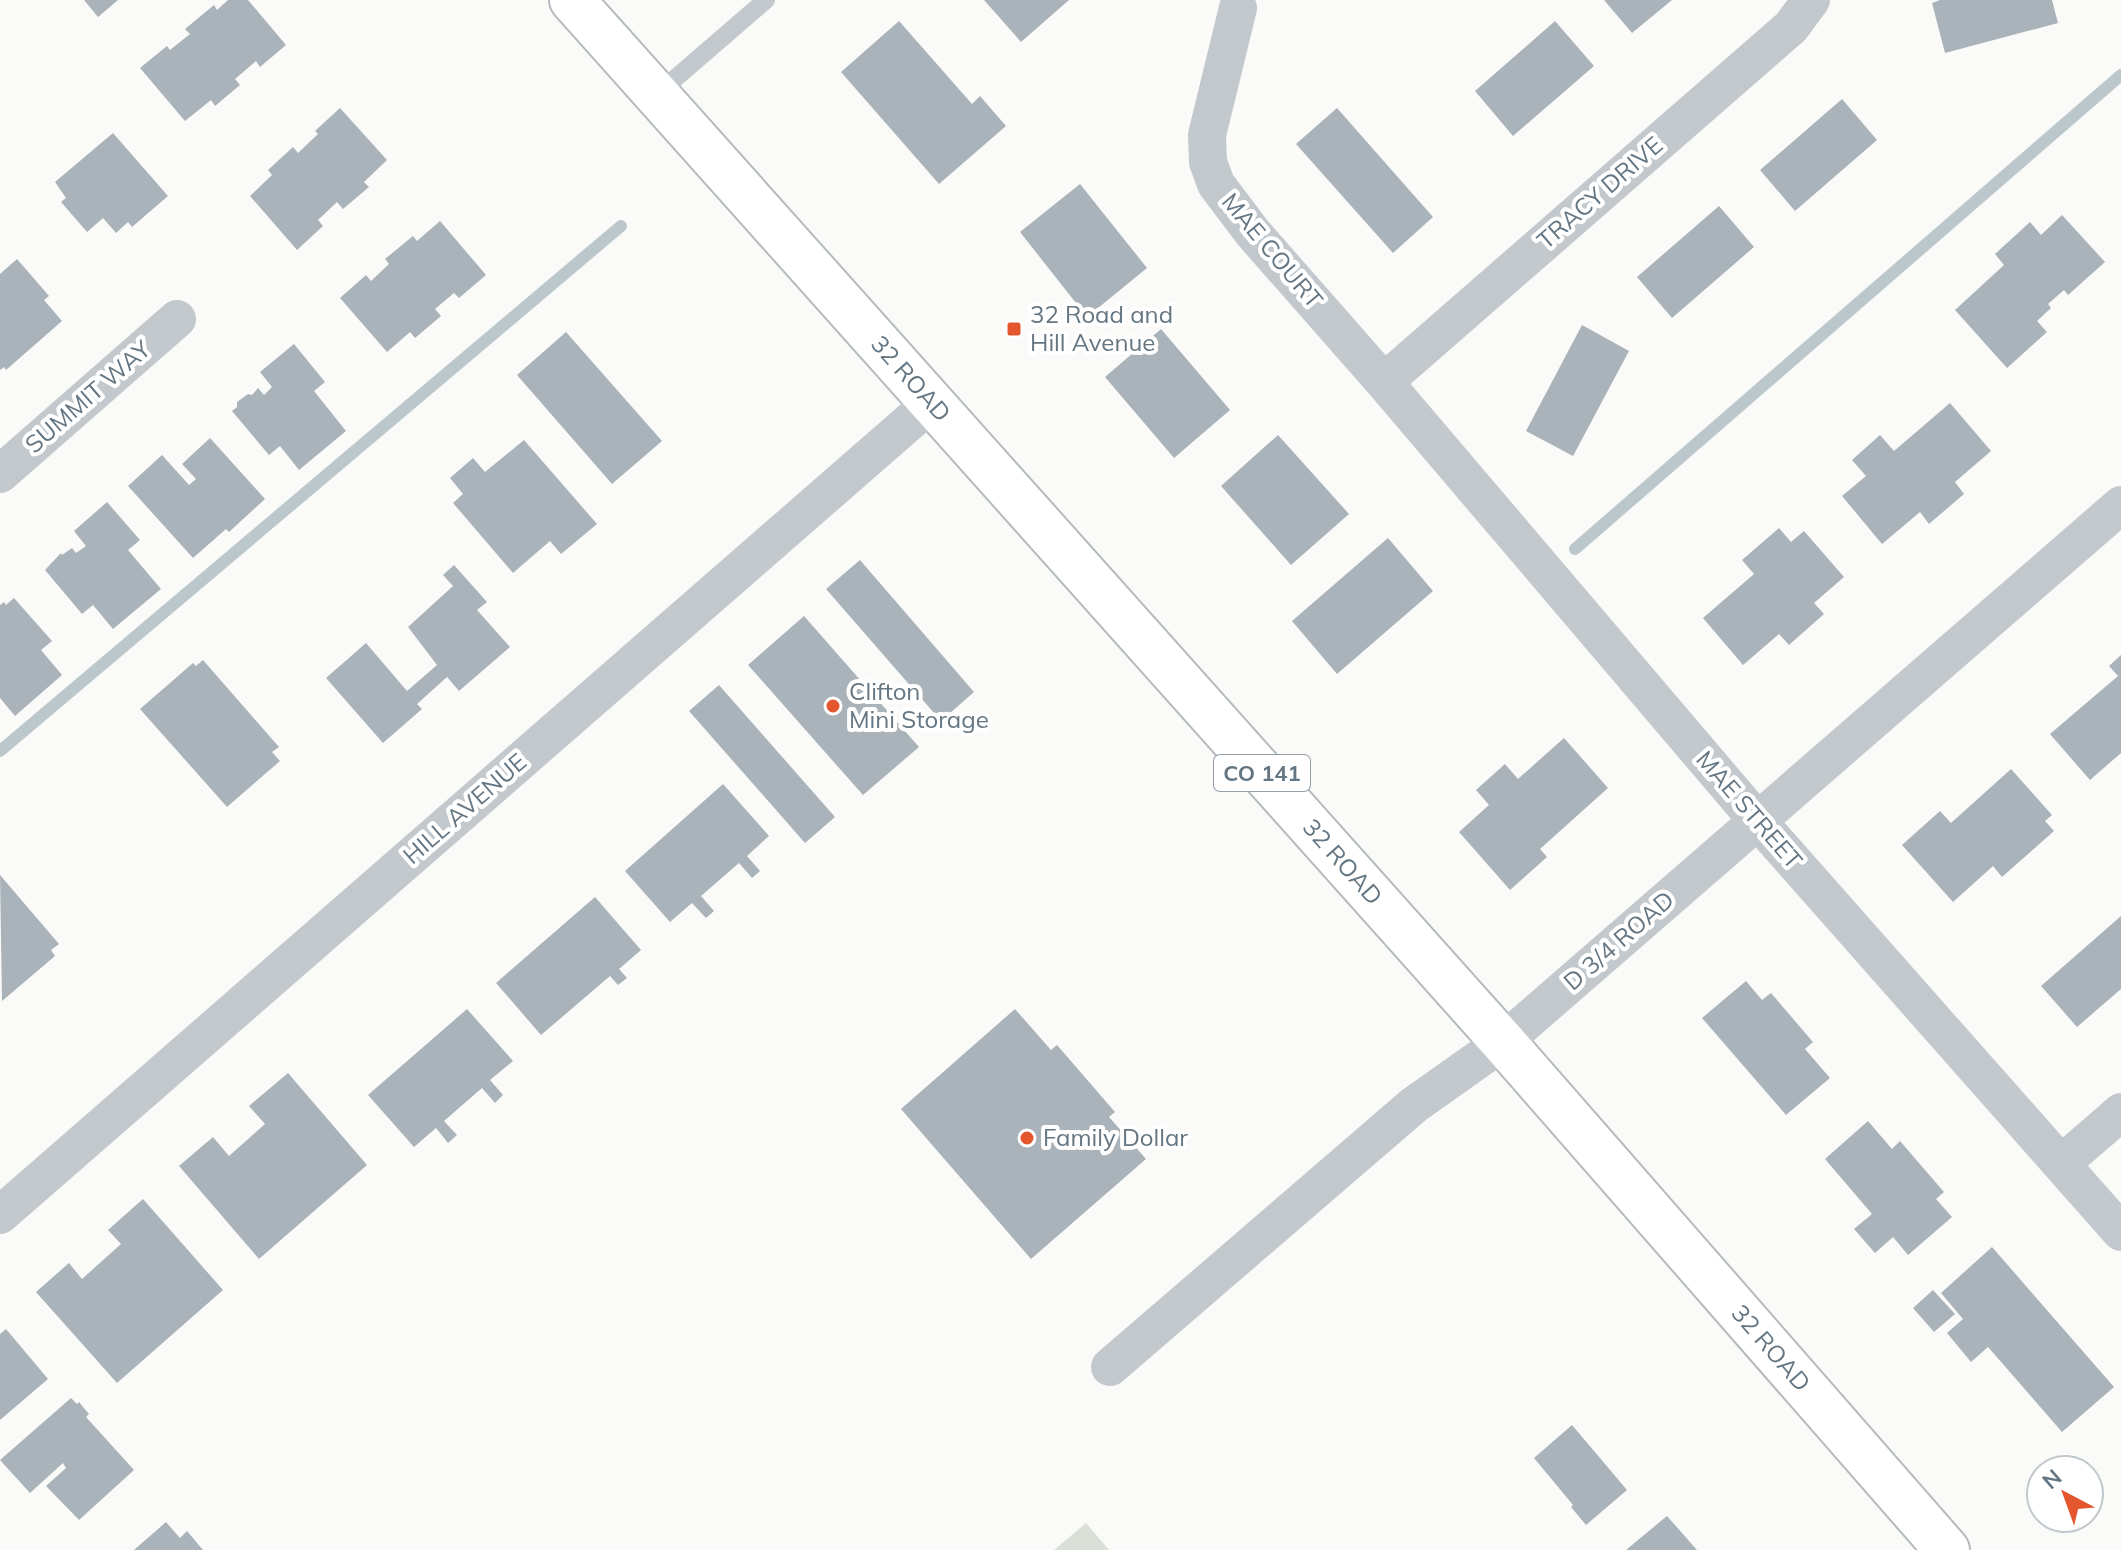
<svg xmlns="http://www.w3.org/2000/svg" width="2121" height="1550" viewBox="0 0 2121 1550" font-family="Mulish,sans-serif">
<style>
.green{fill:#dadfd7}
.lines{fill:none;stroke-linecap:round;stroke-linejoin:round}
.stream{stroke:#bbc7cb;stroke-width:12}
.building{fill:#aab3b9}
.primary-casing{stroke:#b5babe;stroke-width:48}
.service{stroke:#c3c8cc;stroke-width:18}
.minor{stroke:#c3c8cc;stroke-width:38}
.primary{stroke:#fff;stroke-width:44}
.poi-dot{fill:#e4572e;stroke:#fff;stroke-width:3}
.labels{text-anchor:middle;stroke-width:8;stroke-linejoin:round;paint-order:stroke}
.shield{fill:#fff;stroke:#939fa8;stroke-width:2}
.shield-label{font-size:22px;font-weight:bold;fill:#657683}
.street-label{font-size:24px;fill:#657683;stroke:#fff}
.poi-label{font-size:24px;fill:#657683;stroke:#fff;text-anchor:start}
</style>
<rect width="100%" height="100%" fill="#fafaf8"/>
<path class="green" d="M 1086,1523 L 1109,1550 L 1054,1550 Z"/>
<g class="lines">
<path class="stream" d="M 1575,549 L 2121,75
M 0,751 L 621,226"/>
</g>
<path class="building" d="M 84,0 L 118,0 L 98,17 Z
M 228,0 L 248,0 L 286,45 L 260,67 L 256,61 L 235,79 L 240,85 L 215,106 L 211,100 L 185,121 L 140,68 L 167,46 L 170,50 L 190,34 L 185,29 L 214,5 L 217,10 Z
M 984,0 L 1069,0 L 1021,42 Z
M 1604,0 L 1672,0 L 1632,33 Z
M 1940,0 L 2052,0 L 2058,23 L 1945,53 L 1932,3 Z
M 899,21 L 972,104 L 980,96 L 1006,126 L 939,184 L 841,72 Z
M 1555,21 L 1594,66 L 1513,136 L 1475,91 Z
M 1842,99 L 1877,140 L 1795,211 L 1760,170 Z
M 340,108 L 387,160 L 364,182 L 369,187 L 343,209 L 337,202 L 318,220 L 323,226 L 297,250 L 250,196 L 272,175 L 268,170 L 293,147 L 298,153 L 318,134 L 315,131 Z
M 1337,108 L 1433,217 L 1393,253 L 1296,144 Z
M 113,133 L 168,196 L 132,227 L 128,222 L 116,233 L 103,218 L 87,232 L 61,202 L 66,198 L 55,182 Z
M 1080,184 L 1147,268 L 1087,317 L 1020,232 Z
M 1719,206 L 1754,247 L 1672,318 L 1637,277 Z
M 2062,215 L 2105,262 L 2068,295 L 2064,290 L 2048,304 L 2051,308 L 2037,321 L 2047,332 L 2007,368 L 1955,310 L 2004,265 L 1995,254 L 2030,222 L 2041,235 Z
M 440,221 L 486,275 L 459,298 L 454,293 L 435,309 L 441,316 L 415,338 L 410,332 L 387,352 L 340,298 L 366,275 L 371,281 L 389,264 L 385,259 L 413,236 L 417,241 Z
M 17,259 L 49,296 L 44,300 L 62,321 L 6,370 L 4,367 L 0,370 L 0,274 Z
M 1582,325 L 1629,351 L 1573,456 L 1526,431 Z
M 1161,329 L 1230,410 L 1174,458 L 1105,377 Z
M 566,332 L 662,441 L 612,484 L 517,375 Z
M 294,344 L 325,382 L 314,391 L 346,431 L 299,470 L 280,446 L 269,455 L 232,411 L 237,407 L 237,402 L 248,394 L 252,395 L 258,388 L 264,395 L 272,387 L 260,372 Z
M 1950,403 L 1991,451 L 1955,482 L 1964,494 L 1929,524 L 1920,512 L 1882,544 L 1842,496 L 1866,476 L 1852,460 L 1880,435 L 1894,451 Z
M 1278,435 L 1349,514 L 1291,565 L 1221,486 Z
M 210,438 L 265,499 L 229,532 L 226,529 L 193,558 L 128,486 L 162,455 L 189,485 L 196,479 L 182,464 Z
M 524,440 L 597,524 L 561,554 L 550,541 L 513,573 L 453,503 L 463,494 L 450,478 L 473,458 L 485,472 Z
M 107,502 L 140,540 L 128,550 L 161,589 L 113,629 L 93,605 L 82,614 L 45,570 L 61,553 L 62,555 L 72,548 L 76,553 L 86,546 L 74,531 Z
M 1779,528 L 1791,542 L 1804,531 L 1844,577 L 1814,603 L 1824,614 L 1789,645 L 1779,634 L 1743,665 L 1703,618 L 1754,574 L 1742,560 Z
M 1388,538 L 1433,591 L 1337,674 L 1292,621 Z
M 860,560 L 974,692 L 941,721 L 826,589 Z
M 454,565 L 487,602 L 477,610 L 510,647 L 459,691 L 447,677 L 417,704 L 422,709 L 383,743 L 326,678 L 366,643 L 407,691 L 437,665 L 408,627 L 453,586 L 443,575 Z
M 14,598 L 52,641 L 41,650 L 62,675 L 15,716 L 0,698 L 0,605 L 4,602 L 6,605 Z
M 804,616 L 919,747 L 863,795 L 748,665 Z
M 2121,655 L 2121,753 L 2090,780 L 2050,734 L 2118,676 L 2109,666 Z
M 203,660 L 279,747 L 272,752 L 280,761 L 227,807 L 140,709 L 193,663 L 196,666 Z
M 719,685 L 835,817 L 805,843 L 689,711 Z
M 1564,738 L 1608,788 L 1540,849 L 1547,857 L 1510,890 L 1459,832 L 1489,805 L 1476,790 L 1505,764 L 1518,779 Z
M 2011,769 L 2052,815 L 2045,821 L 2054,831 L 2002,877 L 1993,866 L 1953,902 L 1902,845 L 1940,811 L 1951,823 Z
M 723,784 L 769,836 L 747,856 L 760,871 L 752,878 L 739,863 L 701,896 L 714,911 L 706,918 L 692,903 L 670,922 L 625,871 Z
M 0,875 L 59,944 L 51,950 L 55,956 L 2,1001 Z
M 595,897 L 641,950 L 619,969 L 627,978 L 618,985 L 610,976 L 541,1035 L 496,983 Z
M 2121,916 L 2121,989 L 2077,1027 L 2041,986 Z
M 1746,981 L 1762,1000 L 1771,993 L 1813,1042 L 1805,1049 L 1830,1078 L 1786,1115 L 1702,1018 Z
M 467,1009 L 513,1061 L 490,1080 L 503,1095 L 495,1103 L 482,1088 L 444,1121 L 457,1135 L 448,1143 L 436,1128 L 414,1147 L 368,1095 Z
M 1015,1009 L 1051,1050 L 1057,1045 L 1115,1112 L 1109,1117 L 1146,1159 L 1031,1259 L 901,1109 Z
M 288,1073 L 367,1165 L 259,1259 L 179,1166 L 213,1137 L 229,1156 L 265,1124 L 249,1106 Z
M 1868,1121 L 1892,1149 L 1900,1141 L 1944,1192 L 1936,1199 L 1952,1217 L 1908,1255 L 1893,1237 L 1875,1253 L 1854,1229 L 1872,1214 L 1825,1159 Z
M 143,1199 L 223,1290 L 117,1383 L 36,1292 L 69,1263 L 82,1279 L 121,1244 L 108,1230 Z
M 1992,1247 L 2114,1387 L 2062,1432 L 1988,1347 L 1971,1362 L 1947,1333 L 1963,1319 L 1941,1293 Z
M 1933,1290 L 1955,1314 L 1934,1332 L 1913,1308 Z
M 6,1329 L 48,1379 L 0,1420 L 0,1334 Z
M 71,1398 L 77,1404 L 79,1402 L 89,1414 L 86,1417 L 134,1470 L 79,1520 L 46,1486 L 66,1468 L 63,1463 L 30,1493 L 0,1460 Z
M 1572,1425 L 1627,1490 L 1586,1525 L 1571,1507 L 1573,1505 L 1534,1458 Z
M 1667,1516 L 1697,1550 L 1626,1550 Z
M 166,1522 L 180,1538 L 187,1531 L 203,1550 L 134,1550 Z"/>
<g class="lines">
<defs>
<g id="primary">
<path id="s1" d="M 572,0 L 1503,1042 L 1947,1550"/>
</g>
</defs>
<use href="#primary" class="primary-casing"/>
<path class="service" d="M 656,95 L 766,0"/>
<path class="minor" d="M 1238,8 L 1207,135 L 1208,162 L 1216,184 L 1253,233 L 1384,382 L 1756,819 L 2121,1232
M 1384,382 L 1791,27 L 1811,0
M 0,474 L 177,319
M 2061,1164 L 2121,1112
M 0,1215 L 930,404
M 1110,1367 L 1414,1105 L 1503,1042 L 2121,505"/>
<use href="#primary" class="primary"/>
</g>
<g class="poi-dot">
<rect x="1006" y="321" width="16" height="16" rx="4"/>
<circle cx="833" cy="706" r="8"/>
<circle cx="1027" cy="1138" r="8"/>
</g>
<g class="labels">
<rect class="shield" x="1214" y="755" width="96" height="36" rx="6"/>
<g class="shield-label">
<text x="1262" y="781">CO 141</text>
</g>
<g class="street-label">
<text transform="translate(1600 193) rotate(-41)" y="8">TRACY DRIVE</text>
<text transform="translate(1272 251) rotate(50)" y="8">MAE COURT</text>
<text dy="8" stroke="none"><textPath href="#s1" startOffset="508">32 ROAD</textPath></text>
<text transform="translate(88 397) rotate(-41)" y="8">SUMMIT WAY</text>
<text transform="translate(465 809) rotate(-41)" y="8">HILL AVENUE</text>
<text transform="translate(1749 810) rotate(49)" y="8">MAE STREET</text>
<text dy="8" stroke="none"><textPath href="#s1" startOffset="1156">32 ROAD</textPath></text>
<text transform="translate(1619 941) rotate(-41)" y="8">D 3/4 ROAD</text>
<text dy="8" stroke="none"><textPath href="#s1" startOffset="1804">32 ROAD</textPath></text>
</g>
<g class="poi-label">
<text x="1030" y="323">32 Road and<tspan x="1030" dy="28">Hill Avenue</tspan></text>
<text x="849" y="700">Clifton<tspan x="849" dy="28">Mini Storage</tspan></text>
<text x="1043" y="1146">Family Dollar</text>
</g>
</g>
<g transform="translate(2065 1494) rotate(319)"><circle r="38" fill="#ffffff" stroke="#c1c8cd" stroke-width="2"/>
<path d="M0-6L14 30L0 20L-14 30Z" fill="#e4572e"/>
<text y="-12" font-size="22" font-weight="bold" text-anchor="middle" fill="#657683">N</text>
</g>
</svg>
